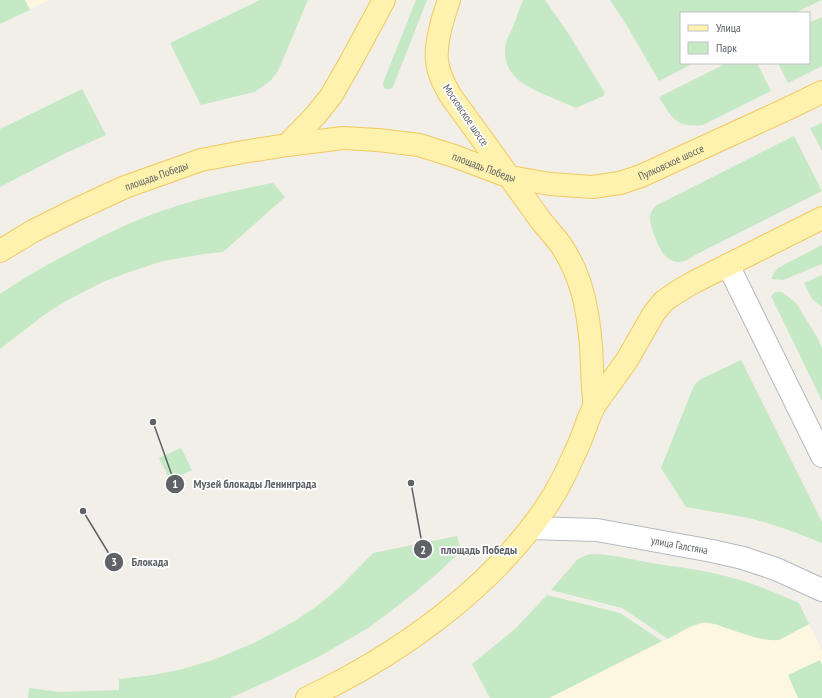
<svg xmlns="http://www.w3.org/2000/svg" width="822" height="698" viewBox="0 0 822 698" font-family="'PT Sans Narrow',sans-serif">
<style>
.commercial{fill:#fef7e0}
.green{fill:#c5e8c5}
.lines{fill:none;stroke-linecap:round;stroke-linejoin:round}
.street-casing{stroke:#b5b8bc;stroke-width:24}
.secondary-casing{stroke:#b6babf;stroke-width:24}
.primary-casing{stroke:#f2c960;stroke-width:24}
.street{stroke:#fff;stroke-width:22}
.secondary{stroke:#fff;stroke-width:22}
.primary{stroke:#fff2af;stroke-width:22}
.labels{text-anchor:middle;stroke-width:3.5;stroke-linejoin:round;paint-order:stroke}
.street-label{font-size:11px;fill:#5f6368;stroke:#fff}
.leader{fill:none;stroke:#5f6368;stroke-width:1.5}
.callout-dot{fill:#5f6368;stroke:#fff;stroke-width:1.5}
.mark-label{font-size:12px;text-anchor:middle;font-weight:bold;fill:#fff}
.callout-label{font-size:12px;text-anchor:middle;font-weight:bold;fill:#5f6368;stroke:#fff;stroke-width:3.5;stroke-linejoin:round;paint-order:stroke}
</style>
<rect width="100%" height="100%" fill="#f1efe8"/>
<path class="commercial" d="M 0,0 L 49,0 L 0,24 Z
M 702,623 L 716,624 L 764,640 L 779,640 L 809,624 L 822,651 L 822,698 L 549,698 L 692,627 Z"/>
<path class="green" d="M 0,0 L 25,0 L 30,10 L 0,24 Z
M 260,0 L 308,0 L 278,71 L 271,80 L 262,87 L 254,92 L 201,105 L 170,43 Z
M 416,0 L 427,0 L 393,87 L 391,89 L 385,89 L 383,85 L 383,83 Z
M 523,0 L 545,0 L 568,33 L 605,93 L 603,96 L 576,108 C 567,104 557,100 548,96 C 524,86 500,74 506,43 C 507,38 510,34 512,29 C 516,19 519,10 523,0 Z
M 610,0 L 822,0 L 795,13 L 681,13 L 681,63 L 694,63 L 659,81 L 626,24 Z
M 822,17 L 822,66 L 788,83 L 778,63 L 809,63 L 809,23 Z
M 727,63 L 757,63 L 771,91 L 703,125 C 676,128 672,118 659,97 Z
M 82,89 L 106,135 L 66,153 L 0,187 L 0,129 Z
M 822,123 L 822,151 L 810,128 Z
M 794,136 L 822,191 L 699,253 C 693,256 685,262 679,262 C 673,262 666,258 663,253 C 659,248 649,224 650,218 C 650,212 653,209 657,205 Z
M 273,183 L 285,197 L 223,252 L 204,254 L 163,261 L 126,273 L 103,282 L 64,302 L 44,315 L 0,349 L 0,294 C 19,281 39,269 60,258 C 84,245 108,233 133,222 C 178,203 226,192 273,183 Z
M 822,245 L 822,264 L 783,280 L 771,279 L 774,273 L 778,268 Z
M 822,275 L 822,307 L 812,299 L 804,283 Z
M 777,292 L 782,292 L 796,303 L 817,337 L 822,348 L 822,401 L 771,296 L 774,293 Z
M 741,360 L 822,522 L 822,543 C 803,535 784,528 764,522 C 739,515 712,512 686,507 L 661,468 L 693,388 L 696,383 L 701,379 Z
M 181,448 L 192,470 L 170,480 L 159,458 Z
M 457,536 L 461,551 L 440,571 L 414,593 L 391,611 L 368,628 L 320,656 L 277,677 L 230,698 L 28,698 L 29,688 L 59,692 L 119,690 L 119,679 L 153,675 L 183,669 L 213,660 L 254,643 L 295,621 L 317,606 L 338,589 L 373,553 Z
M 590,554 C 610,554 631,559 651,563 C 677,567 704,570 729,577 C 753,583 776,593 799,603 L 809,624 L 779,640 C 763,642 739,632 723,627 C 716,624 709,622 702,623 C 690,625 679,633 668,639 L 622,608 L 551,590 L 577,560 L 582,557 Z
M 547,595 L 620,613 L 662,641 L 549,698 L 490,698 L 472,664 L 516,628 Z
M 820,660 L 822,665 L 822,698 L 798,698 L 788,675 Z"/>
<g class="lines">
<defs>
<path id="street" d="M 728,265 L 822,456"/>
<g id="secondary">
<path id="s1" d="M 531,528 L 597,530 L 712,551 L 743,558 L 776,569 L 822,590"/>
</g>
<g id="primary">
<path d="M 287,145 L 315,116 L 331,96 L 350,63 L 384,0"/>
<path id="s2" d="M 0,251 L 33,231 L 73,211 L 125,187 L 201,160 L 243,152 L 287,145 L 343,138 L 378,140 L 419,145 L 454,156 L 510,177 L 550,184 L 592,187 L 620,183 L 641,176 L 789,108 L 822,92"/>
<path d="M 594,406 L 627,360 L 654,313 L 664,301 L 677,292 L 694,282 L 822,218"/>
<path d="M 307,698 C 397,656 493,588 548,504 C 558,489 566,473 573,457 C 579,445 584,432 588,420 C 590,415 593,410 594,405 C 595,399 593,393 593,387 C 592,373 592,360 591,346 C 588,308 581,272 558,241 C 553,235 547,228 542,222 L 450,95 C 444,84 438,73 437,61 C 435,42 443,18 449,0"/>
</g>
</defs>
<use href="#street" class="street-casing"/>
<use href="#secondary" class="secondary-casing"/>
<use href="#primary" class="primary-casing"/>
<use href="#street" class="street"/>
<use href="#secondary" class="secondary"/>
<use href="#primary" class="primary"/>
</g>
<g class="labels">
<g class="street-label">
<text transform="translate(466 115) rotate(56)" y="4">Московское шоссе</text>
<text dy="4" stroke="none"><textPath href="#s2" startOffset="704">Пулковское шоссе</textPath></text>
<text dy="4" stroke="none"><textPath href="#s2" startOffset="510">площадь Победы</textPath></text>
<text dy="4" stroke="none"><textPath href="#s2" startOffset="174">площадь Победы</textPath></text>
<text dy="4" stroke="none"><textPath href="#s1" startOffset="150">улица Галстяна</textPath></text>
</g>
</g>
<path class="leader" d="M153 422L175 484M411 483L423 549M83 511L114 562"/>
<g class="callout-dot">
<circle cx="153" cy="422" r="4"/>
<circle cx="411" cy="483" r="4"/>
<circle cx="83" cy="511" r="4"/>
<circle cx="175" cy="484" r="10"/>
<circle cx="423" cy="549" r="10"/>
<circle cx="114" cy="562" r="10"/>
</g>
<g class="mark-label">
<text x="175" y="488">1</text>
<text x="423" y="554">2</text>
<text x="114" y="566">3</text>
</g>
<g class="callout-label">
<text x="255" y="488">Музей блокады Ленинграда</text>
<text x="479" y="554">площадь Победы</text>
<text x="150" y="566">Блокада</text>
</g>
<rect x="680" y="12" width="130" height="52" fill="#ffffff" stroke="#bfc1c3"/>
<rect x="688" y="25" width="20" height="6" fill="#fff2af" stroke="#bfc1c3"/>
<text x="716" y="32" font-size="12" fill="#5f6368">Улица</text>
<rect x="688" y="42" width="20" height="12" fill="#c5e8c5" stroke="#bfc1c3"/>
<text x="716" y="52" font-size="12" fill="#5f6368">Парк</text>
</svg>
